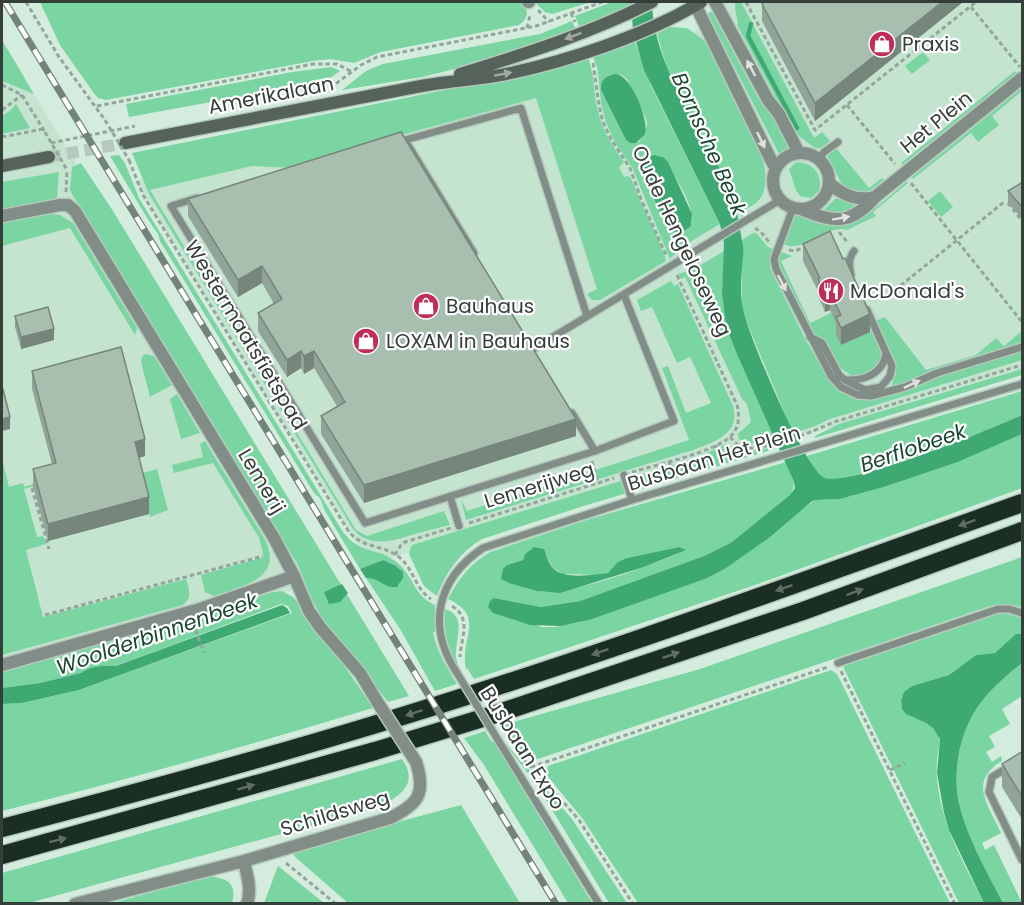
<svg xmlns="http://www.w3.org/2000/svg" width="1024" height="905" viewBox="0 0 1024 905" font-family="Poppins,sans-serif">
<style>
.built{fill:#c4e4d0}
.green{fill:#7bd5a2;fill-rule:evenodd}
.water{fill:#3fa973}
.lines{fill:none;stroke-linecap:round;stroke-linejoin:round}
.stream{stroke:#3fa973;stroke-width:4.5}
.secondary-tunnel{stroke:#b4c9bc;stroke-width:12;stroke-dasharray:12 6;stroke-linecap:butt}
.service-casing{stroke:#b4c9bc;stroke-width:10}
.minor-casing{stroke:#b4c9bc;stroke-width:15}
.secondary-casing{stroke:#b4c9bc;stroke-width:15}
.motorway-casing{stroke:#b4c9bc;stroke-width:21}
.path{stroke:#94a69b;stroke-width:3;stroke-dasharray:4.5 3;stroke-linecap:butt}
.service{stroke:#838d87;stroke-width:7}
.minor{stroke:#838d87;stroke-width:12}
.secondary{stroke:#55635a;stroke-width:12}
.motorway{stroke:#1b2e23;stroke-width:18}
.rail-casing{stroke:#74837a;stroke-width:7}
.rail{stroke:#fff;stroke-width:4.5;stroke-dasharray:14;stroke-linecap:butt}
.service-bridge-casing{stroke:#b4c9bc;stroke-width:10;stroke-linecap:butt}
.minor-bridge-casing{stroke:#b4c9bc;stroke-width:15;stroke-linecap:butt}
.path-bridge{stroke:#94a69b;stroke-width:3;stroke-dasharray:4.5 3;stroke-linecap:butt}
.service-bridge{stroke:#838d87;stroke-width:7}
.minor-bridge{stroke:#838d87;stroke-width:12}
.wall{fill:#90a497}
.shaded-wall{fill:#76867b}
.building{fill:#a8bfb0;stroke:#76867b;stroke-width:1.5}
.oneway{fill:#a2a9a4}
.oneway2{fill:#e0e2e1}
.oneway3{fill:#5f6d65}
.labels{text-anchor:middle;stroke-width:4.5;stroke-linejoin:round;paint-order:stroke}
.poi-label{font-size:20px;fill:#353f39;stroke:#fff;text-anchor:start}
.street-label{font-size:20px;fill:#353f39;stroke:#fff}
.water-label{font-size:21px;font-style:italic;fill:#1a462f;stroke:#fff}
</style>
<rect width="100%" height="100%" fill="#d4ecdd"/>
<path class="built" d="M 727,2 L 1022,2 L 1022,371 L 369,564 L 135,181 L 458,107 L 638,58 L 688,37 Z
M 2,42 L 330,580 L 2,669 Z"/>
<path class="green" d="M 40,2 L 521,2 C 529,9 529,19 519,25 L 381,52 L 354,63 L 331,59 L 313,61 L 106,100 L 98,98 L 93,92 L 60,45 Z
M 534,2 L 591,2 L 552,14 L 545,12 Z
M 612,2 L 631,2 L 631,4 L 622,9 L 623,11 L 580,29 L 575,16 Z
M 735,2 L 741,2 L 814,138 L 822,132 L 830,141 L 821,148 L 815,148 L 795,133 L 737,25 L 738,24 L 735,8 Z
M 709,12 L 712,12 L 757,96 L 779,122 L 790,147 L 779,154 L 708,15 Z
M 572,21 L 576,30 L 471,65 L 422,77 L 342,90 L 366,71 L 383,64 L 540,34 Z
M 669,27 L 687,28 L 705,41 L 762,156 C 766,170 769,191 757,202 C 751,207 743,210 736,215 L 733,198 L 668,71 L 657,34 Z
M 2,40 L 34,94 L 2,81 Z
M 623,42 L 625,46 L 635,42 L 652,88 L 720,224 L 683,246 L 670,259 L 632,167 L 614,141 L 606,122 L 601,103 L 598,71 L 592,54 ZM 612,74 L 620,74 L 627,79 L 646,118 L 647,126 L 639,142 L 628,142 L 626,140 L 601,90 C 601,82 605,76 612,74 ZM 652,155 L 661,156 C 673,174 688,194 692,215 C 695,231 676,237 667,226 L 641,171 L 641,161 Z
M 923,52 L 930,60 L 912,74 L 905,66 Z
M 587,55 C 595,74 593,92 598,111 C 602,130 613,146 624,162 L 619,167 L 624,177 L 628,176 L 631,178 C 641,206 658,232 666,261 L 600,300 L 592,300 L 587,294 L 597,289 L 536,98 L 394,137 L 292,168 L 252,166 L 150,190 L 356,530 L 367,536 L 444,511 L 450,525 C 439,528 429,530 418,533 C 395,540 371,550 353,529 L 149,194 L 132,153 L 499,79 Z
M 332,67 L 340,71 L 326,81 L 129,117 L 126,104 L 292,72 Z
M 1015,71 L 1017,73 L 902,165 L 901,163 Z
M 1022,88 L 1022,91 L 992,116 L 999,125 L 978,142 L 971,133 L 913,179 L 912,177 Z
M 16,104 L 30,128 L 2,134 L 2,116 L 11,110 Z
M 836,148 L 869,188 L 882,178 L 884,180 L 868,192 L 859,194 L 843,187 L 827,155 Z
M 119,155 L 125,163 L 139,198 L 343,532 C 362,556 375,546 395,561 C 414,574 412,595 435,605 L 435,632 L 433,632 C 437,652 447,667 457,684 L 435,691 L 400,629 L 366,578 L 376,578 L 384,584 L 399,585 L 403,574 L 399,568 L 383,560 L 360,569 L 325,511 L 320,498 L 314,493 L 160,241 L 158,234 L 147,218 L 110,156 Z
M 799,162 C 815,164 823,176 819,191 L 811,198 L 800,196 L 796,190 L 789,169 L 795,163 Z
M 81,163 L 113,211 L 409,696 L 388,702 L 322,618 L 311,598 L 298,565 L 72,194 L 70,189 L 72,167 Z
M 59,172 L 57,198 L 2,210 L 2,182 Z
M 906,182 L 908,183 L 873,212 L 876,216 L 847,230 C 826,223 808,254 783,244 L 795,214 C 806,217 815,224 826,225 C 858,229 884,200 906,182 Z
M 940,191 L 953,207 L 941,217 L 928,201 Z
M 836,198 L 855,204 L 857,207 C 846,213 835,216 823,211 Z
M 51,214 L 60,215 L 73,223 L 137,328 L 135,335 L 70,228 L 2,246 L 2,223 Z
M 753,233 L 756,233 L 768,247 L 773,249 L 770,259 L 770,268 L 804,337 L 830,381 L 839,391 L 855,399 L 871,400 L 905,391 L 935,377 L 1022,351 L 1022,360 L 830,419 L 813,427 L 793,433 L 745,318 L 742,308 L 742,240 Z
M 724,251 L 722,294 L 726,326 L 775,438 C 763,442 749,448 739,439 L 738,434 L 751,422 L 747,404 L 742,399 L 687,281 L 685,277 L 681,279 L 678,274 L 694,269 Z
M 781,252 L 792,256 L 781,261 L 810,323 L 831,313 L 841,333 L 842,345 L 871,331 L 882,354 C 881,369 866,377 852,376 L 838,366 L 823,339 L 811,332 L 779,266 L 778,259 Z
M 671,281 L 674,286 L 678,284 L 733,406 C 741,434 714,442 693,450 L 466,520 L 461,499 L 467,511 L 689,440 L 662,368 L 668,366 L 686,413 L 711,403 L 690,357 L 677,363 L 652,307 L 641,311 L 637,300 Z
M 885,317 L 926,370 L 976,355 L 996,338 L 1004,346 L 1022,331 L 1022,342 L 938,368 L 904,383 L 891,387 L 896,373 L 896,364 L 875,321 Z
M 146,354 L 154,356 L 172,385 L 150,397 L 141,362 L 142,356 Z
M 1022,369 L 1022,375 L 815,438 L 815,436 L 839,424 Z
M 1022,391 L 1022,415 C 975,436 927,453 878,468 C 865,472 841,482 828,479 C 817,477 812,466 807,456 Z
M 177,394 L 200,433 L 181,439 L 170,399 Z
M 1022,434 L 1022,488 L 758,584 L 474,679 L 467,668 L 466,669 C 459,638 487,617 448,599 C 459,578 470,564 490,552 L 590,519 L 786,462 L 794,483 L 792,494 L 732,542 L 704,556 L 580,601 L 541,607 L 494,598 L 541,627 L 555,627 L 581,622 L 705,579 L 815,500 L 840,499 L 884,487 L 958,462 ZM 534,547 L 543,549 L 552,567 L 563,574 L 596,575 L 608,573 L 627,558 L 679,547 L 685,550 C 659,563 565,598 539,591 C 531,589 515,572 507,565 L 523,560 L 525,554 Z
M 205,441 L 264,538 C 286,578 242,586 214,596 L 205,592 L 201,575 L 264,557 L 259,538 L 213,463 L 174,473 L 172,465 L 203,457 L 200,444 Z
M 726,444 L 745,452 L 774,447 L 775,449 L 587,505 L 482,539 C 460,552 446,572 437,596 L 424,586 L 409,554 L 412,545 L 696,458 Z
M 2,458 L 9,487 L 23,483 L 24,487 L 34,484 L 35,486 L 24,489 L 37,537 L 43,536 L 46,544 L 26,550 L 43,617 L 186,579 C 189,590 193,597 183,605 L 2,655 Z
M 157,469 L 168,510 L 150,517 L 139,474 Z
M 1022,557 L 1022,607 L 1005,604 L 990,606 L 535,760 L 513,746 L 503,725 L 700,669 Z
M 282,591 L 293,597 L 299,604 C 324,639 350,672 373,708 C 250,745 126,780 2,811 L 2,704 L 22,703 L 79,690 L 292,613 L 288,606 L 281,604 L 116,666 C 105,665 89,666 81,673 L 40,683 L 2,688 L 2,672 L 122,638 L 273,592 Z
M 445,609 C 467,616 456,636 456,652 C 455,659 459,666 460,671 C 448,650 443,632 445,609 Z
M 1005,613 L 1022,618 L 1022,634 L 1021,635 L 1017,634 L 995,653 L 976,655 L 949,675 L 912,686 L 901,698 C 899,724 934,715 939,738 C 941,744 937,754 937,760 C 936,771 937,782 939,793 C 945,832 967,869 984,903 L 959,903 L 844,669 L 844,666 L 996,614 Z
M 1022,663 L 1022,696 L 1002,709 L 1010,724 L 989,736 L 995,747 L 986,752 L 992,762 L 1001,756 L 1002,761 C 967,782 989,805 1001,833 L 982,843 L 985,850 L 994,845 L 1022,903 L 1003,903 C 988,874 970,843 961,811 C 951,779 958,736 977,708 C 989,690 1006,676 1022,663 Z
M 831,670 L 837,674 L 846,692 L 950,903 L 638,903 L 582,818 L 545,773 L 548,766 Z
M 485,731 L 492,742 L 494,741 L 592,903 L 568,903 L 484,765 L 464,738 Z
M 501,738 L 572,819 L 627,903 L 609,903 L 538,787 Z
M 402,759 C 420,784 399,798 376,808 L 29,903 L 2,903 L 2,873 Z
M 461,805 L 520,903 L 348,903 L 294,856 L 294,850 Z
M 278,866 L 324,903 L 264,903 Z
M 210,876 C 229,879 237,884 232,903 L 113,903 Z"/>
<path class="water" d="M 631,2 L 652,2 C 654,74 708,132 732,197 C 738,212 740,230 743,246 C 744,254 742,261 742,268 C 741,281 740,296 743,309 C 747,333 806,472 825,478 C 850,487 993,428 1022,415 L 1022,434 L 958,462 L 884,487 L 840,499 L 815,500 L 811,502 L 770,537 L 726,568 L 705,579 L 589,620 L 561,626 L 530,625 L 493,613 L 488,607 L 490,601 L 494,598 L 541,607 L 580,601 L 704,556 L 732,542 L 790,495 L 795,488 L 794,482 L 737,354 L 726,326 L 722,294 L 724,243 L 720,224 L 644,70 L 633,31 Z
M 617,74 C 632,78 649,119 645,134 L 636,143 L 630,143 L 626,140 L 601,90 C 600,80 607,74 617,74 Z
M 655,155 L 663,157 L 668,162 L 692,214 L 691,226 C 683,233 674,236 667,226 L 640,169 C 640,159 646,156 655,155 Z
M 534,547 L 544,549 C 546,554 548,562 552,567 C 563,580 592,575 608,573 L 618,562 L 627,558 L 679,547 L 686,550 L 644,567 L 560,593 L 537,591 L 509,583 L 501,579 L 503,569 L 507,565 L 523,560 L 525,554 Z
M 383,560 L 396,566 L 403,572 L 403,578 L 397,587 C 382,588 381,578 366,578 L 360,569 Z
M 342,584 L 348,593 L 340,602 L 329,604 L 324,592 Z
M 282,605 L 287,608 L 290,613 L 79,690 L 22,703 L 2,704 L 2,688 L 40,683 L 81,673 C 89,666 105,665 116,666 Z
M 1016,634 L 1022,634 L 1022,663 C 1006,676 989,690 977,708 C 958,736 951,779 961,811 C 970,843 988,874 1003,903 L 984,903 L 949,830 L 944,813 L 937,773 L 940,739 L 933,728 L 926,723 L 906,714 L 902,709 L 901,700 L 904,692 L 912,686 L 949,675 L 976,655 L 995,653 Z"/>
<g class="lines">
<path class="stream" d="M 751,24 L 748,36 L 797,128"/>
<path class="secondary-tunnel" d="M 49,157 L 125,143"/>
<defs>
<path id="service" d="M 405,140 L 474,253
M 398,142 L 521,108 L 587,316
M 819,159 L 824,152 L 838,142
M 197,198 L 171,206 L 365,523 L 595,451 L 674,421 L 624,295
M 793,208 L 774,259 L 776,269 L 831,376 L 841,387 L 858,395 L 871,396 L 905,387 L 937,373 L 1022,347
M 851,275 C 849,267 848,258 854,251
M 810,337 L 822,343 L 839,375 L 845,380 L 865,390 L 881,387 L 890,376 L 892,366 L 867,310
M 533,349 L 780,200
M 845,380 C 864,381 883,374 886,353
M 572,413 L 595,451
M 624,475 L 632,500
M 450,496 L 459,526
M 838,663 L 998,609 L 1009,609 L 1022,613
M 457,673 C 426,626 437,579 483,548 L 632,500 L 1022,384
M 498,740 L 599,904
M 1022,759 L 992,777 L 989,792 L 1022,860"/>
<path id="minor" d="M 528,2 L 529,2
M 694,2 L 772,162 L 776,168
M 715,2 L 768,100 L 779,114 L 799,153
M773 181a28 28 0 1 1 56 0a28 28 0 1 1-56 0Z
M 830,184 C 845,196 856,201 875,197
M 803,210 C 834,223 851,225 875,197 L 1022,78
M 2,216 L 60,205 L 68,205 L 75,211 L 274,538 L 294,576 L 309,611 L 320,627 L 360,673 L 378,703
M 2,665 L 200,609 L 294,576
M 244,861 C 247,875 252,890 247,904
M 75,904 L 244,861 L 390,818 C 419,804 426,793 416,762"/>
<path id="secondary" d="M 460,74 C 525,54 591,33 652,2
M 125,143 C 222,124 319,105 416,87 C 445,81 476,80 506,74 C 569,61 646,35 701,2
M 2,166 L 49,157"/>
<path id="motorway" d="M 2,828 C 125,796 248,763 370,726 C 590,660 806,580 1022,503
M 2,855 L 375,751 L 496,714 L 803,611 L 1022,531"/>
</defs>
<use href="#service" class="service-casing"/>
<use href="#minor" class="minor-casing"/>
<use href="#secondary" class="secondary-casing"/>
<use href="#motorway" class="motorway-casing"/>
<path class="path" d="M 26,2 L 59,57 L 105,120
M 746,2 L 815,130 L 976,2
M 971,7 L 1020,67
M 538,10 L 549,22
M 571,13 L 575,22
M 527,28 L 530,15
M 593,63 L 599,105 L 603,122 L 611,139 L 630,168 L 641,199 L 667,257
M 2,85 L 22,95 L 45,132
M 330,88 L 361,65 L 377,57 L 536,26 L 602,2
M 847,105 L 895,164
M 97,106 L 313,64 L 337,64 L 352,72
M 2,110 L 22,95
M 2,137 L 43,129
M 51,143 L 135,126
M 129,160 L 143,195 L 349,532 C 364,549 382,544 399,557 C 414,569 415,589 431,599
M 911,183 L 1022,322
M 66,192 L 67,170
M 1008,203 L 1022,221
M 755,228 L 761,232 L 769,242
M 839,232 L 848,243
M 789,250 L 795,251 L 805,247
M 889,295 L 1004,202
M 730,437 C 733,440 736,444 740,446 C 759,455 816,430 834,422 L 1022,365
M 716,445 L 721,464
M 592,461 L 598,483
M 669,461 L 672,472
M 632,472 C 656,465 715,452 731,436 C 739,428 740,416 737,405 L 676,273
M 32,488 L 49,549
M 469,523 L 614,478
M 395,555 L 401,545 L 405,542 L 451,528
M 452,606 C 472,618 461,638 460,657
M 45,615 L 263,556
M 193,623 L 204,653
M 841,671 L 955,904
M 523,759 L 559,797 L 579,820 L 633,904
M 531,767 L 828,667
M 890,770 L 905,763
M 286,863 L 336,904"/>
<use href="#service" class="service"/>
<use href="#minor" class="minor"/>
<use href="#secondary" class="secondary"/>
<use href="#motorway" class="motorway"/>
<defs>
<path id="rail" d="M 5,2 L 556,904"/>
</defs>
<use href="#rail" class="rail-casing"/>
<use href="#rail" class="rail"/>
<defs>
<path id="service-bridge" d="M 457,673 L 498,740"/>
<path id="minor-bridge" d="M 378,703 L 416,762"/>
</defs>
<use href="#service-bridge" class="service-bridge-casing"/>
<use href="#minor-bridge" class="minor-bridge-casing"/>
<path class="path-bridge" d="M 105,120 L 129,160
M 45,132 L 67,170"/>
<use href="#service-bridge" class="service-bridge"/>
<use href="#minor-bridge" class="minor-bridge"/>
</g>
<path class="wall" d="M 765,2 L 963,2 L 815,121 L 762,21 L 762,4 Z
M 1023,182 L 1023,220 L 1008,203 L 1008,191 Z
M 188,199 L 576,436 L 364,503 L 321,434 L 321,416 L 337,406 L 314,368 L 304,374 L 301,368 L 287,377 L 258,331 L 258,313 L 274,304 L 262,283 L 238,297 L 188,216 Z
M 803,244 L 870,332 L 841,345 L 836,335 L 836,324 L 830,310 L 825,312 L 818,296 L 818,291 L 803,261 Z
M 15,316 L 54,340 L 21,349 L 15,327 Z
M 32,371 L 145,456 L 139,458 L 149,514 L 48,541 L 33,486 L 33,469 L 52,464 L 32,389 Z
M 1023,751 L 1023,821 L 1002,787 L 1002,764 Z"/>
<path class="shaded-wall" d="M 942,2 L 963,2 L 815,121 L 815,103 Z
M 262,266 L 262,283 L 238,297 L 238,280 Z
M 830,293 L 830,310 L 825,312 L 825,295 Z
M 870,314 L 870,332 L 841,345 L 841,328 Z
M 54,329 L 54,340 L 21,349 L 21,337 Z
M 301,351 L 301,368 L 287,377 L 287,360 Z
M 314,351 L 314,368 L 304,374 L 304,356 Z
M 10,417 L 10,429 L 2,431 L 2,419 Z
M 576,419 L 576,436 L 364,503 L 364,485 Z
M 145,439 L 145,456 L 135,459 L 135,442 Z
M 149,497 L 149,514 L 48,541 L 48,524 Z"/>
<path class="building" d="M 765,2 L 942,2 L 815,103 L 762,4 Z
M 401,132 L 576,419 L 364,485 L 321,416 L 345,402 L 314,351 L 304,356 L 301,351 L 287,360 L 258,313 L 282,299 L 262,266 L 238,280 L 188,199 Z
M 1023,182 L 1023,208 L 1008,191 Z
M 830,231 L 843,259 L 845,258 L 870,314 L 841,328 L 836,317 L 841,315 L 830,293 L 825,295 L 818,279 L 820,278 L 803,244 Z
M 48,307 L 54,329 L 21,337 L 15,316 Z
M 121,347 L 145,439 L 135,442 L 149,497 L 48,524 L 33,469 L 56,463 L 32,371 Z
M 3,389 L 10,417 L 2,419 L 2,390 Z
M 1023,751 L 1023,798 L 1002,764 Z"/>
<defs><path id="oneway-solid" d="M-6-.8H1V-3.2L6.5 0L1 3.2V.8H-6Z" transform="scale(1.5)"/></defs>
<g class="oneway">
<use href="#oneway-solid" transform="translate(573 36) rotate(159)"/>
<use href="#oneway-solid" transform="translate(503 74) rotate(-10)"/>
</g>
<g class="oneway2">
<use href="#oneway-solid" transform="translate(751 68) rotate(-118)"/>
<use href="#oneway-solid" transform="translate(761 140) rotate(64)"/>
<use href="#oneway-solid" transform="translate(841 218) rotate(-10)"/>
<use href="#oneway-solid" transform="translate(782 283) rotate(63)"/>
<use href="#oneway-solid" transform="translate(912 384) rotate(-25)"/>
</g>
<g class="oneway3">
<use href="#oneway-solid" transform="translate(967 523) rotate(160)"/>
<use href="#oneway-solid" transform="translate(784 588) rotate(161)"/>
<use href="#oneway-solid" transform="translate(855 592) rotate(-20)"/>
<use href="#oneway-solid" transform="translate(600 652) rotate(161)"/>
<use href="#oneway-solid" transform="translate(671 655) rotate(-19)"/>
<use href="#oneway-solid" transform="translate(414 713) rotate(162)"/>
<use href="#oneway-solid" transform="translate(246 787) rotate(-16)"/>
<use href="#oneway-solid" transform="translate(58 840) rotate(-14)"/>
</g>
<defs>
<symbol id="shop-disc" viewBox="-11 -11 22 22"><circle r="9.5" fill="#bd2e5a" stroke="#fff"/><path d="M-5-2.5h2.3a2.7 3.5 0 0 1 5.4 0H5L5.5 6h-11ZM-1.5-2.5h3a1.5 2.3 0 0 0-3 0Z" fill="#fff"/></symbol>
<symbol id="restaurant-disc" viewBox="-11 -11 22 22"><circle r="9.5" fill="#bd2e5a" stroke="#fff"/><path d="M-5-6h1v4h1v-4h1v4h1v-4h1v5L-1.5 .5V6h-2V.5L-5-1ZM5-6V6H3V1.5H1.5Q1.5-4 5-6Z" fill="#fff"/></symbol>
</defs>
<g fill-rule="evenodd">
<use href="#shop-disc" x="867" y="29" width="30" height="30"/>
<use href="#restaurant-disc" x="816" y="276" width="30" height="30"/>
<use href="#shop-disc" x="411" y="291" width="30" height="30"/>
<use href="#shop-disc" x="351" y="326" width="30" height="30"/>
</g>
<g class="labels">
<g class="poi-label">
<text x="902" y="51">Praxis</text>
<text x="850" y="298">McDonald's</text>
<text x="446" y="313">Bauhaus</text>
<text x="386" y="348">LOXAM in Bauhaus</text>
</g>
<g class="street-label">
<text transform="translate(271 95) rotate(-11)" y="7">Amerikalaan</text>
<text transform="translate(936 122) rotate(-39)" y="7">Het Plein</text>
<text transform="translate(682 241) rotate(65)" y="7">Oude Hengeloseweg</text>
<text transform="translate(246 335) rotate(59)" y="7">Westermaatsfietspad</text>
<text transform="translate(714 458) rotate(-17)" y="7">Busbaan Het Plein</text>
<text transform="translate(262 481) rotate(59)" y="7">Lemerij</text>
<text transform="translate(539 485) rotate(-17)" y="7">Lemerijweg</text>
<text transform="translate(523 748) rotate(58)" y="7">Busbaan Expo</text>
<text transform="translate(335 813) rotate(-17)" y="7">Schildsweg</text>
</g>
<g class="water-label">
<text transform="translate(709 144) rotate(66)" y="7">Bornsche Beek</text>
<text transform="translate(913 448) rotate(-19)" y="7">Berflobeek</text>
<text transform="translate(157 634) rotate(-19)" y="7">Woolderbinnenbeek</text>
</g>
</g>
<rect width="1024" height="905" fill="none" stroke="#353f39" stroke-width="6"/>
</svg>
